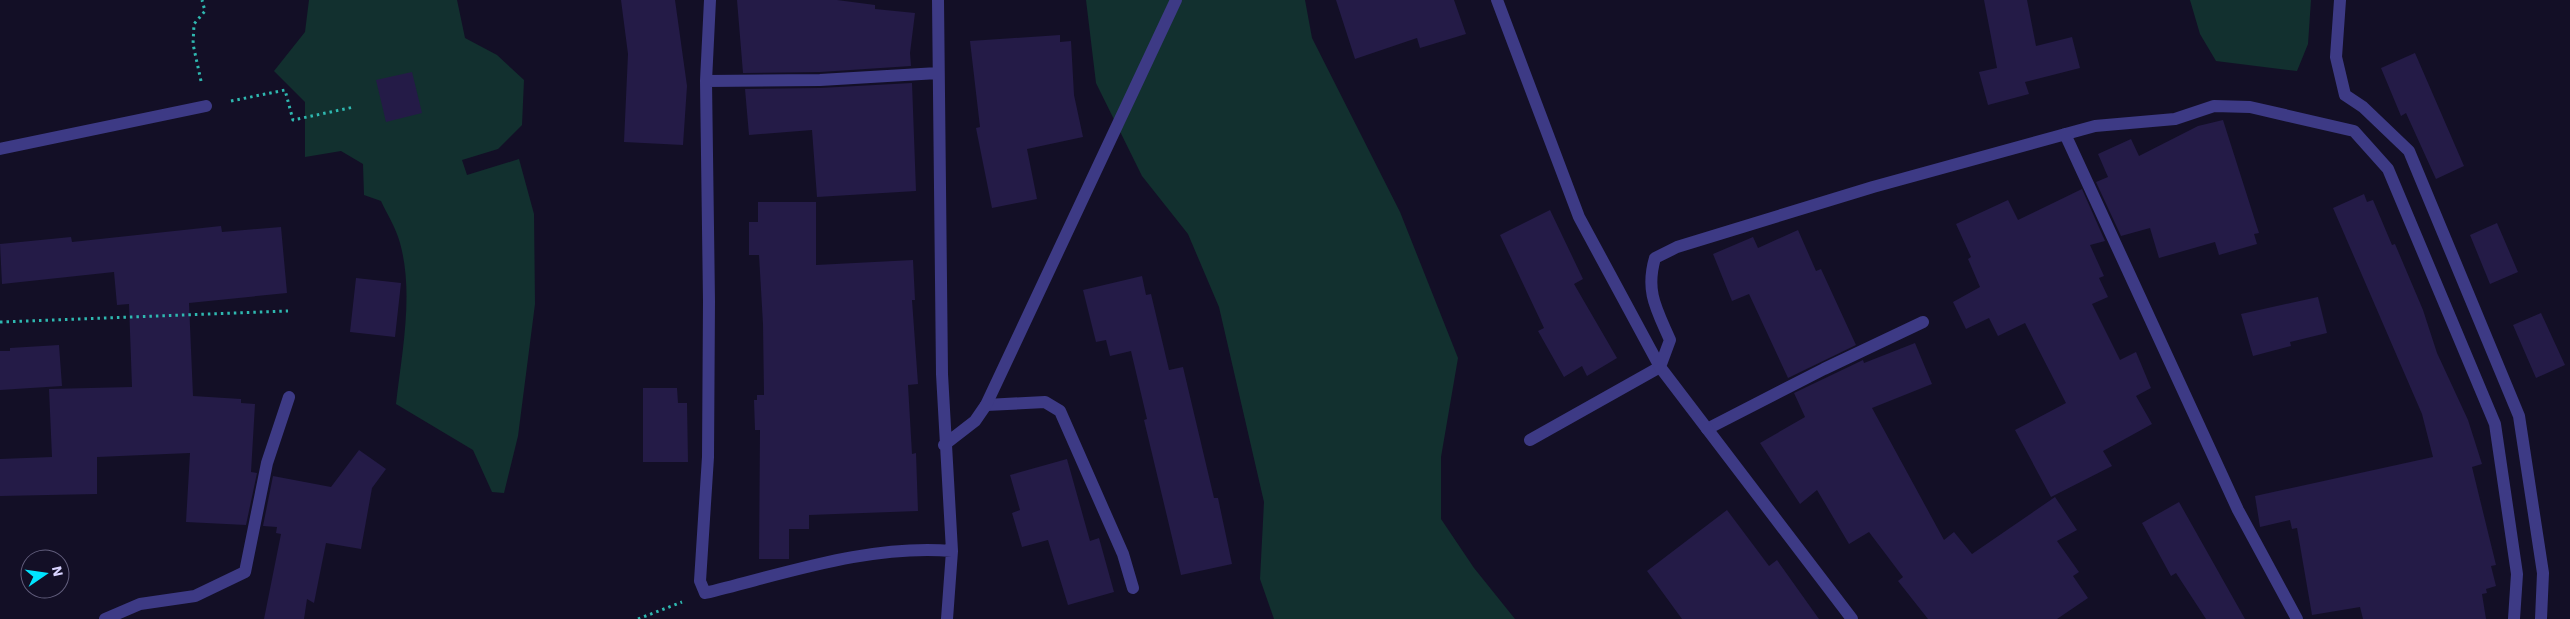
<svg xmlns="http://www.w3.org/2000/svg" width="2570" height="619" viewBox="0 0 2570 619" font-family="'Work Sans',sans-serif">
<style>
.green{fill:#12302f}
.building{fill:#241b47}
.lines{fill:none;stroke-linecap:round;stroke-linejoin:round}
.path{stroke:#2fb8b0;stroke-width:3;stroke-dasharray:2.5 4;stroke-linecap:butt}
.service{stroke:#3d3a85;stroke-width:12}
.minor{stroke:#3d3a85;stroke-width:12}
</style>
<rect width="100%" height="100%" fill="#130f26"/>
<path class="green" d="M 309,0 L 457,0 L 465,38 L 497,55 L 524,80 L 522,125 L 498,149 L 462,160 L 467,175 L 519,159 L 534,214 L 535,304 L 518,436 L 504,493 L 492,492 L 473,450 L 396,404 C 402,352 414,293 400,243 C 396,228 387,214 381,201 L 364,195 L 363,164 L 341,151 L 305,157 L 305,102 L 274,71 L 305,32 Z
M 1086,0 L 1305,0 L 1312,38 L 1400,212 L 1458,358 L 1441,457 L 1441,519 L 1474,568 L 1515,619 L 1274,619 L 1260,579 L 1264,502 L 1219,307 L 1188,234 L 1142,176 L 1096,83 Z
M 2190,0 L 2311,0 L 2308,44 L 2297,71 L 2216,61 L 2200,34 Z"/>
<path class="building" d="M 621,0 L 675,0 L 687,86 L 683,145 L 624,142 L 628,54 Z
M 737,0 L 837,0 L 875,5 L 875,9 L 915,13 L 910,53 L 911,66 L 820,72 L 743,73 Z
M 1336,0 L 1454,0 L 1466,34 L 1420,48 L 1417,38 L 1355,59 Z
M 1984,0 L 2027,0 L 2036,46 L 2072,37 L 2080,68 L 2025,82 L 2029,94 L 1988,105 L 1979,72 L 1997,68 Z
M 1060,35 L 1060,42 L 1071,41 L 1074,95 L 1083,137 L 1027,149 L 1037,199 L 992,208 L 976,128 L 980,127 L 970,41 Z
M 2415,53 L 2464,166 L 2436,179 L 2406,113 L 2401,116 L 2381,68 Z
M 412,72 L 422,113 L 386,122 L 376,80 Z
M 912,83 L 916,191 L 817,197 L 812,130 L 749,135 L 745,89 L 820,88 Z
M 2223,120 L 2259,233 L 2254,234 L 2257,244 L 2219,255 L 2215,242 L 2159,258 L 2150,228 L 2121,236 L 2096,182 L 2108,177 L 2098,154 L 2131,139 L 2139,156 L 2198,126 Z
M 2082,189 L 2105,241 L 2090,245 L 2104,276 L 2099,278 L 2108,297 L 2092,304 L 2120,360 L 2136,352 L 2151,388 L 2136,396 L 2152,424 L 2103,451 L 2112,466 L 2051,497 L 2015,430 L 2066,403 L 2025,323 L 1998,336 L 1989,318 L 1966,329 L 1953,302 L 1980,287 L 1968,259 L 1971,257 L 1956,224 L 2008,200 L 2018,220 Z
M 2364,194 L 2367,202 L 2373,200 L 2392,245 L 2395,244 L 2423,310 L 2437,353 L 2468,420 L 2482,464 L 2472,467 L 2496,565 L 2491,566 L 2496,586 L 2486,589 L 2487,593 L 2482,594 L 2486,619 L 2363,619 L 2360,607 L 2312,615 L 2297,528 L 2292,529 L 2290,520 L 2260,527 L 2255,496 L 2433,457 L 2422,414 L 2333,208 Z
M 758,202 L 816,202 L 816,265 L 913,260 L 915,300 L 912,300 L 918,384 L 908,385 L 912,454 L 916,453 L 918,511 L 809,515 L 809,529 L 789,529 L 789,559 L 759,559 L 760,430 L 755,430 L 754,400 L 757,400 L 757,395 L 764,395 L 763,324 L 759,255 L 749,255 L 749,222 L 758,222 Z
M 1550,210 L 1583,279 L 1574,284 L 1617,358 L 1587,376 L 1582,366 L 1564,377 L 1538,331 L 1544,328 L 1500,235 Z
M 2497,223 L 2518,272 L 2490,284 L 2470,235 Z
M 221,226 L 222,232 L 281,227 L 287,293 L 189,303 L 193,396 L 241,399 L 241,403 L 255,404 L 251,472 L 257,473 L 246,525 L 186,522 L 190,453 L 97,457 L 97,494 L 0,496 L 0,459 L 52,457 L 49,389 L 132,387 L 129,304 L 117,305 L 114,272 L 2,284 L 0,244 L 71,237 L 72,242 Z
M 1798,230 L 1816,271 L 1821,269 L 1856,345 L 1788,378 L 1749,294 L 1732,301 L 1713,254 L 1753,237 L 1758,248 Z
M 1142,276 L 1146,295 L 1151,294 L 1169,370 L 1183,367 L 1214,498 L 1218,498 L 1232,564 L 1181,575 L 1144,420 L 1147,419 L 1131,351 L 1110,356 L 1106,340 L 1096,342 L 1083,290 Z
M 356,278 L 401,283 L 395,337 L 350,332 Z
M 2318,297 L 2327,333 L 2290,342 L 2291,346 L 2253,356 L 2241,314 Z
M 2541,313 L 2565,365 L 2536,378 L 2513,325 Z
M 1915,343 L 1932,384 L 1872,408 L 1944,540 L 1954,532 L 1972,554 L 2055,497 L 2077,530 L 2057,541 L 2079,572 L 2073,576 L 2088,598 L 2057,619 L 1928,619 L 1898,581 L 1903,577 L 1869,532 L 1849,544 L 1817,490 L 1800,504 L 1760,443 L 1805,417 L 1794,393 L 1863,360 L 1864,363 Z
M 59,345 L 62,386 L 0,390 L 0,351 L 10,351 L 10,348 Z
M 643,388 L 677,388 L 678,403 L 687,403 L 688,462 L 643,462 Z
M 359,450 L 386,469 L 372,488 L 361,549 L 326,543 L 314,603 L 307,599 L 304,619 L 264,619 L 281,534 L 276,533 L 277,527 L 263,526 L 273,476 L 331,487 Z
M 1067,459 L 1090,541 L 1099,538 L 1114,592 L 1068,605 L 1048,540 L 1022,547 L 1012,513 L 1020,510 L 1010,475 Z
M 2179,502 L 2245,619 L 2206,619 L 2176,573 L 2171,576 L 2142,523 Z
M 1727,510 L 1769,566 L 1777,560 L 1819,619 L 1682,619 L 1647,571 Z"/>
<g class="lines">
<path class="path" d="M 201,81 L 193,44 L 194,24 L 205,11 L 202,0
M 231,101 L 285,90 L 293,120 L 354,107
M 0,322 L 288,311
M 638,619 L 682,602"/>
<path class="service" d="M 0,149 L 206,106
M 986,405 L 1045,402 L 1060,411 L 1123,554 L 1133,588
M 1707,429 L 1824,369 L 1923,322
M 1530,440 L 1660,367
M 105,619 L 140,604 L 195,596 L 245,572 L 267,463 L 289,397"/>
<path class="minor" d="M 710,0 L 706,81 L 820,80 L 938,73
M 938,0 L 942,374 L 952,551 L 947,619
M 1497,0 L 1579,217 L 1660,367 L 1852,619
M 2340,0 L 2336,57 L 2345,95 L 2363,107 L 2409,151 L 2519,416 L 2543,573 L 2541,619
M 706,81 L 709,301 L 708,457 L 700,581 L 705,593 C 784,574 869,544 952,551
M 2065,134 L 2238,510 L 2297,619
M 1660,367 L 1670,340 C 1657,310 1645,292 1655,258 L 1677,247 L 1873,187 L 2095,126 L 2175,119 L 2214,106 L 2250,107 L 2354,131 L 2388,169 L 2495,424 L 2517,574 L 2514,619
M 944,445 L 975,421 L 986,405 L 1176,0"/>
</g>
<g transform="translate(45 574) rotate(77)"><circle r="24" fill="#130f26" stroke="#625e7d"/>
<path d="M0-4L9 19L0 12L-9 19Z" fill="#00e5ff"/>
<text y="-8" font-size="14" font-weight="bold" text-anchor="middle" fill="#d9d4ff">N</text>
</g>
</svg>
